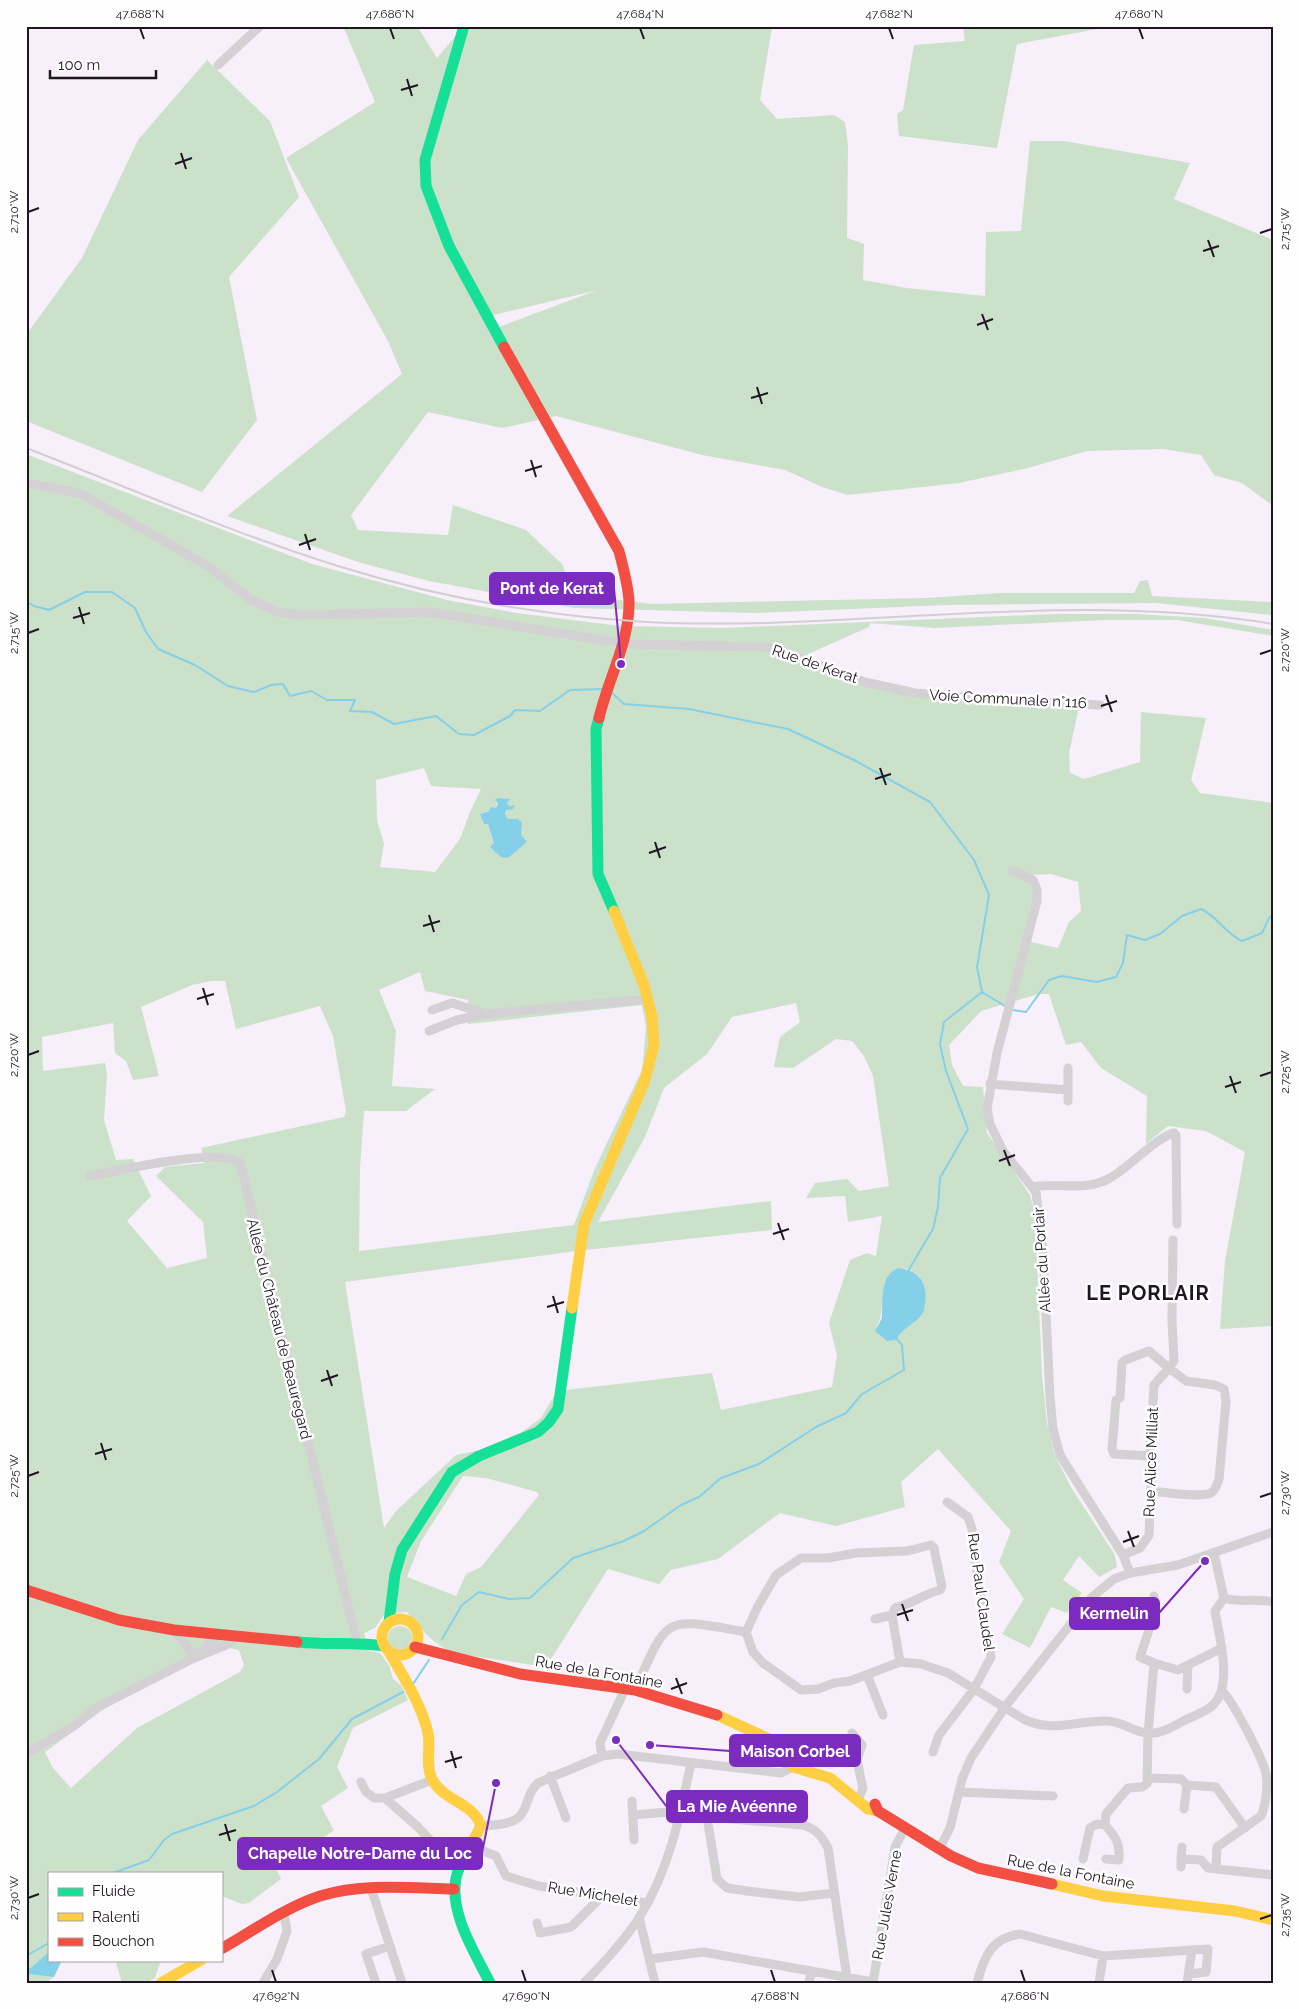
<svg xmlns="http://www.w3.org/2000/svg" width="1299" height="2009" viewBox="0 0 1299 2009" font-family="Raleway,sans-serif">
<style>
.green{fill:#cce1ca;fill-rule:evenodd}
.water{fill:#84d0e8}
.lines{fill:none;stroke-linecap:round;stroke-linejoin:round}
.stream{stroke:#84d0e8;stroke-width:2}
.street{stroke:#d3d1d3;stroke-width:9}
.fast{stroke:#16e098;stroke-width:11}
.slow{stroke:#ffcf43;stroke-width:11}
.jam{stroke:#f24e42;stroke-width:11}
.rail{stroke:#d1cfd2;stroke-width:2}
.ticks{fill:none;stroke:#1f1621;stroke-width:2}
.labels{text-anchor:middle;stroke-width:5;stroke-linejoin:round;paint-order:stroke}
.street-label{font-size:15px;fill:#1f1621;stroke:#fefefe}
.district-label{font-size:20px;font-weight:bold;letter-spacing:1px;fill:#1f1621;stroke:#fefefe}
.leader{fill:none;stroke:#7b2cbf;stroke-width:2}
.callout-dot{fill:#7b2cbf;stroke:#fefefe;stroke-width:2}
.callout{fill:#7b2cbf;stroke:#7b2cbf;stroke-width:2}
.callout-label{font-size:16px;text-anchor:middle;font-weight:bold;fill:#fff}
.neatline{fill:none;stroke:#1f1621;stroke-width:2}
.ticks-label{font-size:12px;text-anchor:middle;fill:#1f1621}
</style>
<rect width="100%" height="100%" fill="#f7eff9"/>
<path class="green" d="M 343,26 L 417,26 L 437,58 L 464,26 L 784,26 L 772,27 L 760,100 L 777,119 L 834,115 L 845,122 L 848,145 L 847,238 L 864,244 L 863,280 L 907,288 L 985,296 L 986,232 L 1021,231 L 1030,141 L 1064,141 L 1190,163 L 1174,199 L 1273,240 L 1273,506 L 1242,483 L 1214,475 L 1201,455 L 1163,449 L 1087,451 L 1028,468 L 959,483 L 848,495 L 822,487 L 785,470 L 702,455 L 556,416 L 502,428 L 428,412 L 351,515 L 358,530 L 448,535 L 453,505 L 526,530 L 563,565 L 571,594 L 652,604 L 927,598 L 1000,593 L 1134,593 L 1140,581 L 1148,580 L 1152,596 L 1273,602 L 1273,615 L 1156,603 L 945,605 L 754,613 L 574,608 L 429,581 L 358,562 L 227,516 L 402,374 L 388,341 L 286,158 L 375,102 ZM 595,291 L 496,328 L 489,316 L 594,291 Z
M 963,26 L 1113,26 L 1017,44 L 997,148 L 899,136 L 897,114 L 903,110 L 914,45 L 965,41 Z
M 207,60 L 270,121 L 299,197 L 229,277 L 257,420 L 202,492 L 26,421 L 26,335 L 82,258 L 138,140 Z
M 26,454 L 312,564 L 447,600 L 516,613 L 620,626 L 725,628 L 1056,614 L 1135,614 L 1205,618 L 1273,630 L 1273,636 L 1177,620 L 1104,620 L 935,628 L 870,623 L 869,627 L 808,654 L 802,663 L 875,686 L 1079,707 L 1069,753 L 1070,773 L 1084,779 L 1140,762 L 1141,712 L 1206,718 L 1191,780 L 1200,793 L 1273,803 L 1273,1326 L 1220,1329 L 1225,1261 L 1245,1152 L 1206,1131 L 1168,1126 L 1146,1144 L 1147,1096 L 1101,1068 L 1081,1042 L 1066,1045 L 1049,994 L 1039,994 L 981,1011 L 949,1045 L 952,1065 L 963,1086 L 983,1087 L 987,1133 L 1030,1195 L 1035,1215 L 1042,1375 L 1047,1423 L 1055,1456 L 1072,1489 L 1115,1555 L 1117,1567 L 1099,1577 L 1079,1556 L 1063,1580 L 1082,1593 L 1067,1613 L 1051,1607 L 1030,1648 L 1002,1634 L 1024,1599 L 999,1562 L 1011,1531 L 938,1449 L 901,1482 L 905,1507 L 836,1526 L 780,1513 L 718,1559 L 671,1570 L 659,1584 L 608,1569 L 546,1667 L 453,1653 C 434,1645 420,1628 407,1612 L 385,1613 L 375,1628 L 364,1633 L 369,1651 L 380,1653 L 389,1665 L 393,1679 L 401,1685 L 408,1700 L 353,1728 L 337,1767 L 348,1788 L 321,1806 L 334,1830 L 316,1843 L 299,1844 L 274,1863 L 281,1879 L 249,1903 L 242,1904 L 221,1896 L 221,1873 L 49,1873 L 49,1952 L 28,1971 L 28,1974 L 54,1977 L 45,1983 L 26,1983 ZM 424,768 L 431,786 L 481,789 L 470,812 L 460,839 L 435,872 L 380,867 L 384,844 L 377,820 L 376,780 ZM 498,798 L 511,799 L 507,803 L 509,806 L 514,805 L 506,810 L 505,814 L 508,819 L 521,827 L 521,835 L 524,839 L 494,843 L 488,823 L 483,821 L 480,814 L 496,808 ZM 1051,874 L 1078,882 L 1081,911 L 1069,922 L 1058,948 L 1031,942 L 1038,911 L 1031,886 L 1032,875 ZM 420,972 L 425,991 L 468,1000 L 468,1024 L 642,1005 L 646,1028 L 642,1070 L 595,1168 L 574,1225 L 359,1251 L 360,1168 L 364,1111 L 406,1111 L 435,1089 L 392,1086 L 396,1031 L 379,990 ZM 212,981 L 225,981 L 236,1029 L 320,1006 L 333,1036 L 346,1111 L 344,1117 L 201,1148 L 204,1163 L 165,1167 L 156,1176 L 203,1222 L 207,1258 L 167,1268 L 127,1221 L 151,1196 L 133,1159 L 116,1160 L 104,1120 L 107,1074 L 105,1063 L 43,1071 L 42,1037 L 113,1023 L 115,1053 L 126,1061 L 133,1080 L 159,1076 L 141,1007 L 192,985 ZM 796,1003 L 800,1022 L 780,1037 L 774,1067 L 793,1068 L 836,1039 L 852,1041 L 864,1056 L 873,1076 L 889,1186 L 859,1191 L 847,1179 L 815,1183 L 806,1198 L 845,1196 L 848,1222 L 882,1216 L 876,1256 L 867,1253 L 850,1260 L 829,1323 L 837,1355 L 832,1387 L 721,1410 L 712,1373 L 557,1391 L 541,1418 L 522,1432 L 480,1450 L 456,1455 L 396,1511 L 384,1528 L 345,1282 L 576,1251 L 772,1230 L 771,1201 L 598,1222 L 645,1137 L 664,1088 L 707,1054 L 732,1017 ZM 898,1268 L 908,1269 L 920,1277 L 922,1316 L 899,1333 L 876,1327 C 889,1309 873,1282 898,1268 ZM 463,1476 L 486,1478 L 537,1492 L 539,1495 L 481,1567 L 466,1574 L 456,1596 L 407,1577 L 421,1541 ZM 229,1648 L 239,1650 L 244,1665 L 240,1672 L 137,1728 L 71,1788 L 53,1768 L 45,1752 C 73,1732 101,1710 130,1692 C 161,1674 196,1660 229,1648 Z
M388 1638a12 12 0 1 1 24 0a12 12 0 1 1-24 0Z
M 115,1960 L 161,1960 L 155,1978 L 146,1983 L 122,1983 Z"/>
<path class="water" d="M 498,798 L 511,799 L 507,803 L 509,806 L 515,805 L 513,809 L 506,810 L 505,814 L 508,819 L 518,819 L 522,823 L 521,835 L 527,842 L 508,858 L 501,857 L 490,847 L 494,843 L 488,824 L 484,824 L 480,814 L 489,811 L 491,807 L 496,808 L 498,803 L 495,800 Z
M 898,1268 C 918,1270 928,1282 925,1302 C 925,1306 924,1313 921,1316 C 913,1325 901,1329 896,1340 L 887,1341 L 875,1331 C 877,1326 881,1322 882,1317 C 883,1301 879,1276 898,1268 Z
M 49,1952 L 49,1960 L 62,1960 L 54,1977 L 28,1974 L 27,1971 Z"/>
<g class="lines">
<path class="stream" d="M 26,601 L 34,606 L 49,610 L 85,592 L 112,592 L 135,608 L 146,632 L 158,649 L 195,665 L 228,686 L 254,692 L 271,685 L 283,684 L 290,696 L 311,691 L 327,700 L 355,700 L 350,711 L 372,712 L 394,724 L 436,716 L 459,734 L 474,735 L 510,716 L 515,710 L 540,711 L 570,690 L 603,689
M 612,693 L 624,704 L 689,709 L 788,729 L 854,760 L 930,802 L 974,860 L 989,895 L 977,967 L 982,992 L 1005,1006
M 1012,1010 L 1026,1012 L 1049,980 L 1062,976 L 1097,982 L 1116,977 L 1123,963 L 1127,935 L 1145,940 L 1160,934 L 1182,916 L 1201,909 C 1217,916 1226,934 1242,941 L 1262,933 L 1269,918 L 1273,915
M 908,1271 L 933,1229 L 938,1207 L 940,1178 L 968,1129 L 946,1071 L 940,1044 L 944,1022 L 982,992
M 442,1639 L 462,1605 L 479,1592 L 509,1599 L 530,1598 L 573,1558 L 624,1541 L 644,1531 L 681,1505 L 699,1497 L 721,1478 L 759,1464 L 816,1427 L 846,1413 L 862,1394 L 904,1370 L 902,1345 L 895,1337
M 413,1684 L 429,1660
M 113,1873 L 149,1860 L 164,1840 L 172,1834 L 254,1806 L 277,1792 L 319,1759 L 352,1719 L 403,1692
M 26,1956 L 49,1943"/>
<path class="street" d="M 218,65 L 260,26
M 26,483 L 79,493 L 208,566 L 251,600 L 277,612 L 300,615 L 428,612 L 629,644 L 768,647 L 865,682 L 915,693 L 1011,701 L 1100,705
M 1012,870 L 1033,880 L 1037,890 L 1037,901 L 997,1053 L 987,1109 L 990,1124 L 1003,1151 L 1036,1192 L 1043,1253 L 1050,1397 L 1053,1429 L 1060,1455 L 1123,1555 L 1130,1573
M 432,1010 L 452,1003 L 486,1014 L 648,999
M 429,1031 L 457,1020 L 485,1014
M 1068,1068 L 1068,1101
M 990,1084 L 1067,1090
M 90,1176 C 118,1171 221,1146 240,1163 L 357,1643
M 1033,1187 C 1059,1182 1086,1192 1110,1178 C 1128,1168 1157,1137 1174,1133 L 1176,1135 L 1177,1224
M 1150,1456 L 1114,1454 L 1112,1449 L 1116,1400 L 1120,1398 L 1122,1363 L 1125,1360 L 1149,1351 L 1169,1368 L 1174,1361 L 1172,1320 L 1173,1240
M 1214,1553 L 1224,1598 C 1240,1603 1256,1598 1273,1602
M 1123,1555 L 1140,1548 L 1149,1535 L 1152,1464 L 1150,1456 L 1154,1385 L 1169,1368 L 1186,1381 L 1215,1385 L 1224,1389 L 1226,1401 L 1219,1479 C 1217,1484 1216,1490 1211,1493 C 1201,1498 1164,1492 1151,1491
M 892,1615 L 900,1662
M 746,1632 L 757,1608 L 776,1575 L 801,1558 L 828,1558 L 856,1553 L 907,1551 L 931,1545 L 934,1548 L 942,1587 L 940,1590 C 921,1595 912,1604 895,1608 L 892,1615 L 875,1619
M 219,1635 L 192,1659 L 226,1645 L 236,1637
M 1154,1663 L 1178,1670 L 1222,1648
M 867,1675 L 883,1715
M 1187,1689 L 1188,1665
M 635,1690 C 669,1613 664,1618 746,1632 L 753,1652 L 763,1663 L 801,1690 L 818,1689 L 834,1683 L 850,1681 L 900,1662 L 921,1664 L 948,1673 L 1025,1720 C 1057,1733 1076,1720 1107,1721 C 1125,1722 1133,1732 1147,1733 C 1160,1735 1174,1726 1185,1720 C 1194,1716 1205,1712 1212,1706 C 1234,1687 1219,1636 1215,1611 L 1224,1598
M 852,1733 L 862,1745 L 857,1760 L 863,1789 L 857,1801
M 933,1752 L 939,1735 L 974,1689 L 991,1657 L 975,1562 L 972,1529 L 968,1517 L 947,1502
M 26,1754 L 74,1726 L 96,1708 L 192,1659 L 191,1652 L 174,1630
M 602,1756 L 600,1743 L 625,1689
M 550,1776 L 566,1818
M 1148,1778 L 1181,1779 L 1187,1785 L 1184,1809
M 361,1782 L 366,1792 L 374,1798 L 385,1798 L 432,1780
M 1187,1785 L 1216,1787 L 1245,1828
M 959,1792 L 1053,1796
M 385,1798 L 418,1827 L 446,1857
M 632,1801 L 634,1840
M 633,1815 L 681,1811 L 707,1817 L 803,1825 C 816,1829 821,1835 828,1848 L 847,1978
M 707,1817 L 717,1879 L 727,1888 L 747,1891 L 799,1897 L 834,1893
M 481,1826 C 492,1825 511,1825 519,1817 C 528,1809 527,1792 538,1783 L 602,1756 L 618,1754 L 781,1773 L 793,1767
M 471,1846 L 496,1856 L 506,1876 L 539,1886 L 647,1903
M 939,1849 L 950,1828 L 962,1779 L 971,1758 L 1005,1707 L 1092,1597 L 1114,1579 L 1130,1573 L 1178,1565 L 1273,1532
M 1083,1859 L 1090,1828 L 1097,1824 L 1105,1825
M 1106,1859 L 1119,1860 C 1120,1843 1116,1837 1105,1825 L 1106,1814 L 1128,1788 L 1142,1787 L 1147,1784 L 1148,1734 L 1154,1663 L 1140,1657 L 1151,1624 L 1154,1596
M 1181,1859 L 1182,1847
M 1181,1867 L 1181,1859 L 1201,1860 L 1208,1868 L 1273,1875
M 1216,1868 L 1217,1847 L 1261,1816 C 1266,1805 1268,1786 1266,1774 C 1263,1759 1233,1701 1222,1691
M 371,1888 L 402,1983
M 639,1917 L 655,1983
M 537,1923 L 540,1933 L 571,1927 L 601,1897
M 651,1959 L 703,1952 L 873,1982
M 263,1983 L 277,1959 L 287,1931 L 284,1914
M 376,1983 L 366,1954 L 390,1946
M 584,1983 C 604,1963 623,1942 639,1918 C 669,1871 680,1816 691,1763
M 809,1983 L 811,1972
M 873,1983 L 895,1847 L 905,1828
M 977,1983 C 984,1957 991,1938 1020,1934 L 1103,1956 L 1208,1949 L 1206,1972 L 1190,1974
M 1099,1983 L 1103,1956
M 1187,1983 L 1192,1950"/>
<path class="fast" d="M 464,26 L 425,160 L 426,186 L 449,246 L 504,347
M 599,718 L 596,729 L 598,874 L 614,911
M 389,1622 L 395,1574 L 402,1550 L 452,1472 L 479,1456 L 538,1432 L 549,1422 L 558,1409 L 572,1308
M 297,1642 C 326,1645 355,1642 384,1646
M 468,1850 C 463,1859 458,1868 456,1878 C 449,1913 475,1953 490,1983"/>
<path class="slow" d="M 572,1308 L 584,1224 L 645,1080 L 654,1045 L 652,1016 L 644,985 L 614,911
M382 1637a18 18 0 1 1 36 0a18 18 0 1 1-36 0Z
M 388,1650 C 403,1676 421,1703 428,1733 C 431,1748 425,1765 432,1779 C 443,1801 473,1802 481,1826 L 468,1850
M 717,1715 L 767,1738 L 783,1748 L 793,1767 L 830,1778 L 868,1809 L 878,1811
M 1052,1884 L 1103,1896 L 1235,1911 L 1273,1920
M 161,1983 L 201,1960"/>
<path class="jam" d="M 504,347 L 619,551 C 623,567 628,584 629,601 C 630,641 608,679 599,718
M 26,1590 L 119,1620 L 174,1630 L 297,1642
M 415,1647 L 520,1674 L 635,1690 L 717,1715
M 875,1804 L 878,1811 L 951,1856 L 978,1868 L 1052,1884
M 221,1949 C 253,1931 284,1908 320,1896 C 363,1883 410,1888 454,1889"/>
<path class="rail" d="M 26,448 C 130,488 232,533 338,566 C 437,597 542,616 646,622 C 855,632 1064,589 1273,624"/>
</g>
<path class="ticks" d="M 140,28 L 144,39M 390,28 L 394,39M 640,28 L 644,39M 889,28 L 893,39M 1139,28 L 1143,39M 407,79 L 412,96M 401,90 L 418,85M 181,153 L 186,169M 175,164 L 192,158M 28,212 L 39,208M 1260,233 L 1272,229M 1208,240 L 1214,257M 1203,251 L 1219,246M 982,314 L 988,330M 977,325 L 993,319M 757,387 L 762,404M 751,398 L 768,393M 531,460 L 536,477M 525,471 L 542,466M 305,534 L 310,550M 299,545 L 316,539M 79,607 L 84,624M 73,618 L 90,613M 28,633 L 39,629M 1260,654 L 1272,650M 1106,695 L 1112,712M 1101,706 L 1117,701M 880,768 L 886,785M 875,779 L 891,774M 655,842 L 660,858M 649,853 L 666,847M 429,915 L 434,932M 423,926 L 440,921M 203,988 L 208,1005M 197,999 L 214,994M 28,1055 L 39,1051M 1230,1076 L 1236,1093M 1260,1076 L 1272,1072M 1225,1087 L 1241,1082M 1004,1150 L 1010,1166M 999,1161 L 1015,1155M 778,1223 L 784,1240M 773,1234 L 789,1229M 553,1296 L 558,1313M 547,1307 L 564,1302M 327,1370 L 332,1386M 321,1381 L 338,1375M 101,1443 L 106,1460M 95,1454 L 112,1449M 28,1476 L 39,1472M 1260,1497 L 1272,1493M 1128,1531 L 1134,1547M 1123,1542 L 1139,1536M 902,1604 L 908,1621M 897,1615 L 913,1610M 676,1678 L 682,1694M 671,1689 L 687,1683M 451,1751 L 456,1768M 445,1762 L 462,1757M 225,1824 L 230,1841M 219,1835 L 236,1830M 28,1898 L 39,1894M 1260,1919 L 1272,1915M 272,1970 L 276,1982M 522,1970 L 526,1982M 771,1970 L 775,1982M 1021,1970 L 1025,1982"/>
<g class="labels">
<g class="street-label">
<text transform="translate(815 664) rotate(19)" y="5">Rue de Kerat</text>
<text transform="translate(1008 699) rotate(3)" y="5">Voie Communale n°116</text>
<text transform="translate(1042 1260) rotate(-94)" y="5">Allée du Porlair</text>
<text transform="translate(279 1329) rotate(76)" y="5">Allée du Château de Beauregard</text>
<text transform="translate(1151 1462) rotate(-88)" y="5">Rue Alice Milliat</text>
<text transform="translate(981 1592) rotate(82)" y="5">Rue Paul Claudel</text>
<text transform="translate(599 1672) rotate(10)" y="5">Rue de la Fontaine</text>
<text transform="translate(1071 1872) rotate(11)" y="5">Rue de la Fontaine</text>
<text transform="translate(593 1894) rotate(9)" y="5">Rue Michelet</text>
<text transform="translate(887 1905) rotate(-80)" y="5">Rue Jules Verne</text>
</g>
<g class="district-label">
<text x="1148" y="1300">LE PORLAIR</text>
</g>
</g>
<path class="leader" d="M621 664L614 588M1205 1561L1159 1613M650 1745L730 1751M616 1740L667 1807M496 1783L482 1853"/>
<g class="callout-dot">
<circle cx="621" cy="664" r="5"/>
<circle cx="1205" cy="1561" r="5"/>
<circle cx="650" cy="1745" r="5"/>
<circle cx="616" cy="1740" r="5"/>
<circle cx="496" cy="1783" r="5"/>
</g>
<g class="callout">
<rect x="490" y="573" width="124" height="31" rx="5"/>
<rect x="1070" y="1598" width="89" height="31" rx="5"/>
<rect x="730" y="1735" width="130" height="31" rx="5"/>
<rect x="667" y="1791" width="140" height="31" rx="5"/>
<rect x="238" y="1838" width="244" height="31" rx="5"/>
</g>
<g class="callout-label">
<text x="552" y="594">Pont de Kerat</text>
<text x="1114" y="1619">Kermelin</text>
<text x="795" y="1757">Maison Corbel</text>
<text x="737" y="1812">La Mie Avéenne</text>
<text x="360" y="1859">Chapelle Notre-Dame du Loc</text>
</g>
<rect width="1299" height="2009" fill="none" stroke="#fefefe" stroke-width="55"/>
<rect x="48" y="1872" width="175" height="90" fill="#fefefe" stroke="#a5a1a6"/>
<rect x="58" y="1888" width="25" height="8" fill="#16e098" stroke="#a5a1a6"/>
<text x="92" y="1896" font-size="15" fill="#1f1621">Fluide</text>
<rect x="58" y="1913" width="25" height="8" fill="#ffcf43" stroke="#a5a1a6"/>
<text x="92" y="1922" font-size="15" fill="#1f1621">Ralenti</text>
<rect x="58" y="1938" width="25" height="8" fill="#f24e42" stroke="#a5a1a6"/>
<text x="92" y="1946" font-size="15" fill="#1f1621">Bouchon</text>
<path d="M50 70v8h106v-8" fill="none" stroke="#1f1621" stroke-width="2.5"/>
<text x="58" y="70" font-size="15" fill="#1f1621" stroke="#fefefe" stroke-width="4" paint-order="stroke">100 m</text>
<rect x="28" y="28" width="1244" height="1954" class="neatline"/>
<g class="ticks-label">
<text x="140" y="18">47.688°N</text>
<text x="390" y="18">47.686°N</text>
<text x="640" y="18">47.684°N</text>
<text x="889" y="18">47.682°N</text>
<text x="1139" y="18">47.680°N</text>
<text transform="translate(14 212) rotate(-90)" y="4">2.710°W</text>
<text transform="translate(1285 229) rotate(-90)" y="4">2.715°W</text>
<text transform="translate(14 633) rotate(-90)" y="4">2.715°W</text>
<text transform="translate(1285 650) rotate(-90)" y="4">2.720°W</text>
<text transform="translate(14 1055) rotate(-90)" y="4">2.720°W</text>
<text transform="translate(1285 1072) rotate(-90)" y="4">2.725°W</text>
<text transform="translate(14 1476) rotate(-90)" y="4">2.725°W</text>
<text transform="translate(1285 1493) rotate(-90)" y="4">2.730°W</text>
<text transform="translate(14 1898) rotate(-90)" y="4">2.730°W</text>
<text transform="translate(1285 1915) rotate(-90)" y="4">2.735°W</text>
<text x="276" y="2000">47.692°N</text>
<text x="526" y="2000">47.690°N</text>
<text x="775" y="2000">47.688°N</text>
<text x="1025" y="2000">47.686°N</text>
</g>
</svg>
